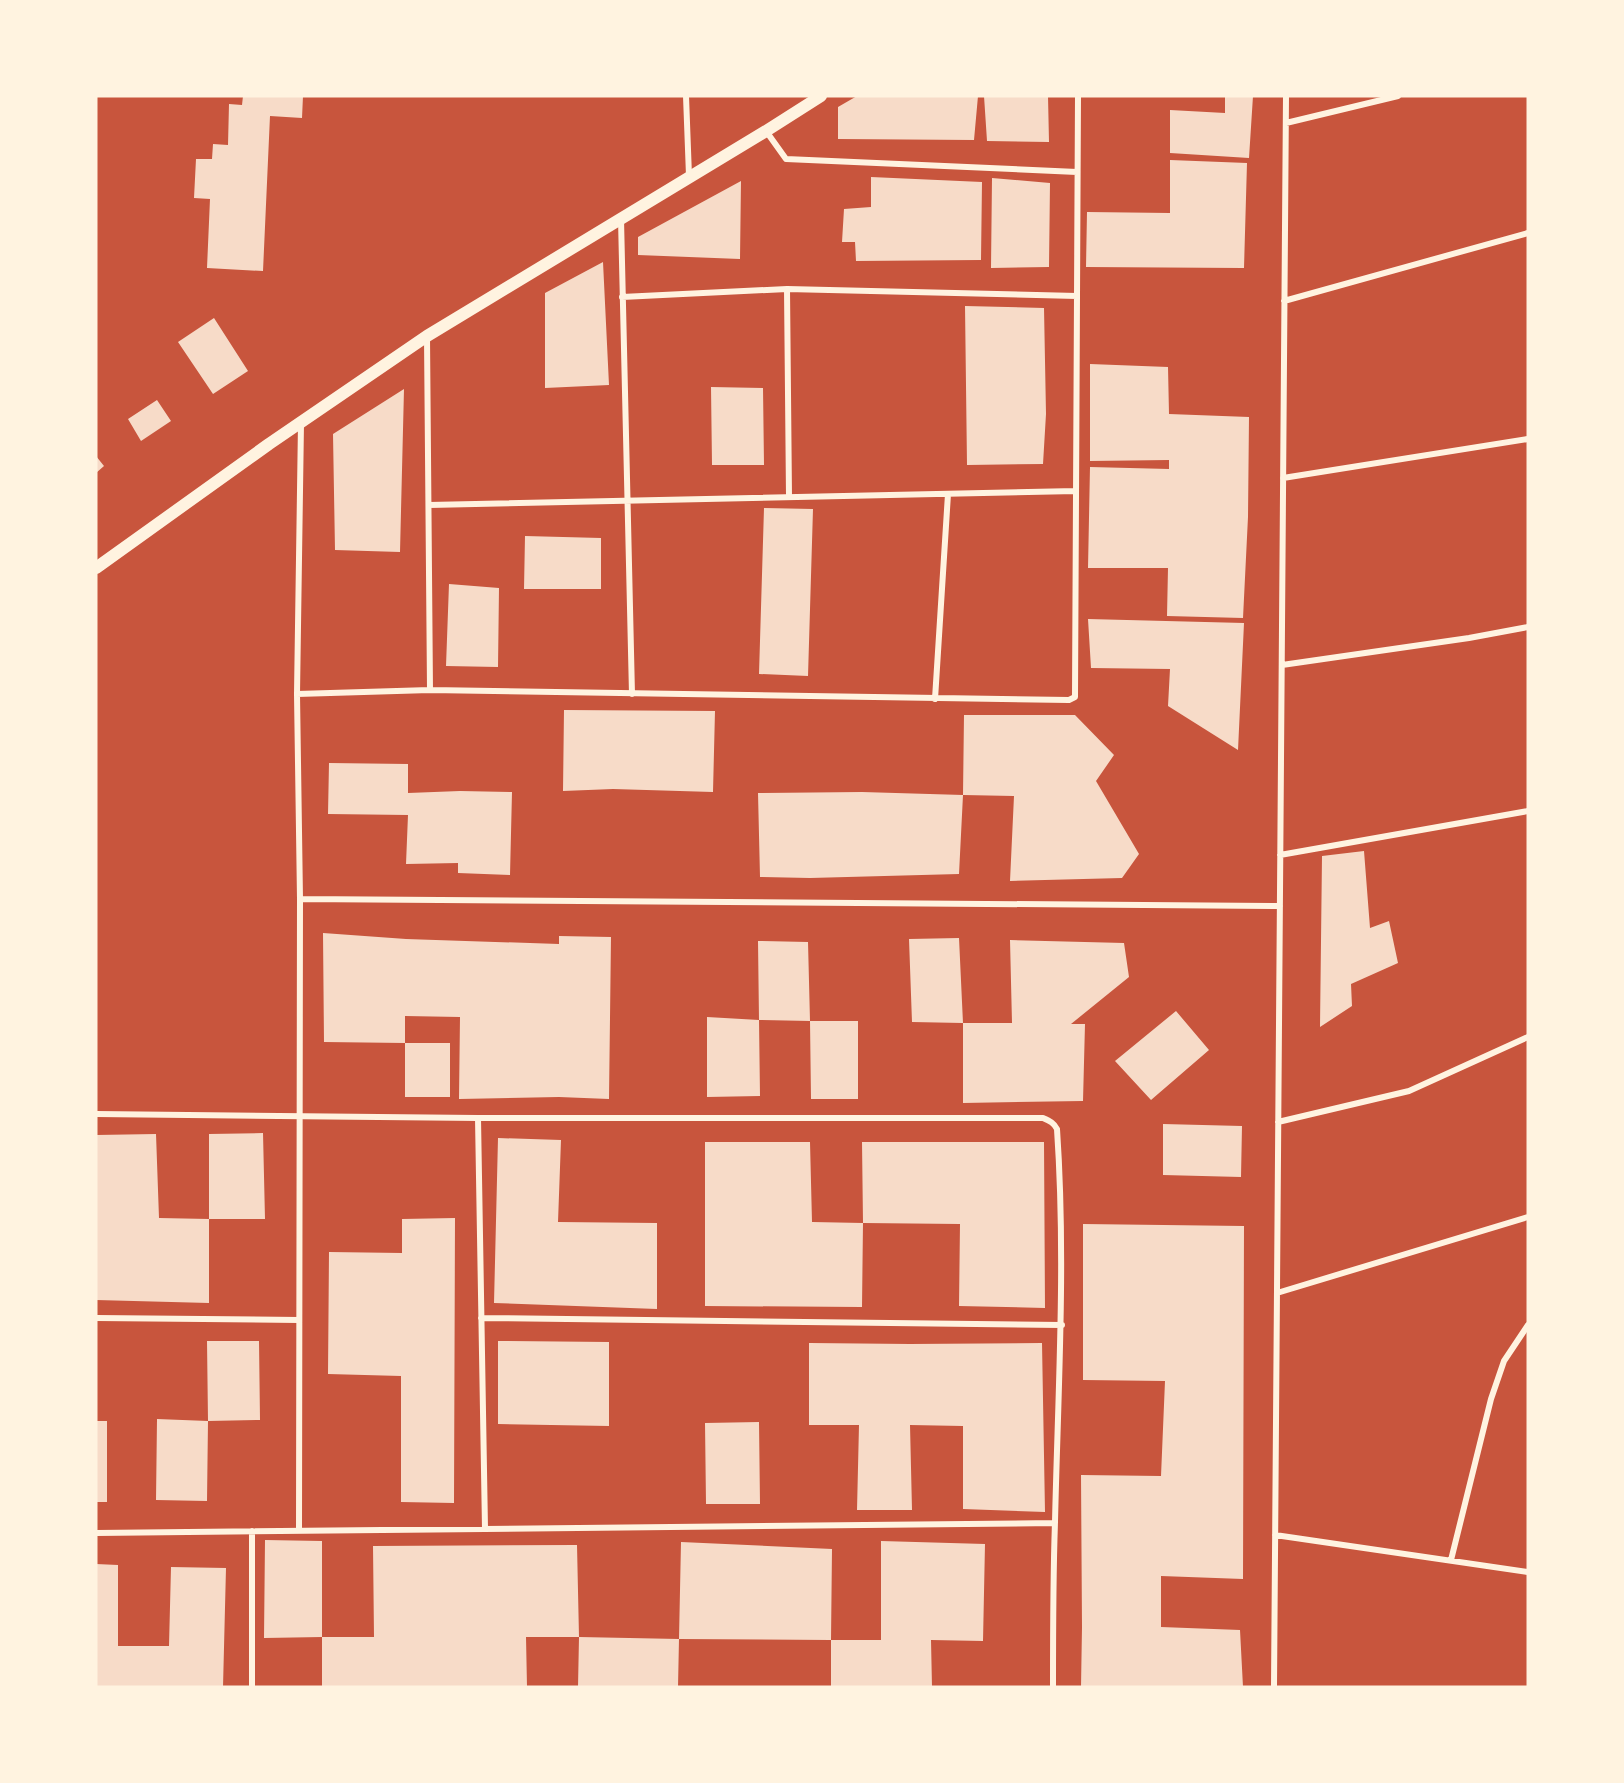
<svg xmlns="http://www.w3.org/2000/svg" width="1624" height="1783" viewBox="0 0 1624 1783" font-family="'Space Grotesk',sans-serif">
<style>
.building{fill:#f7dbc8}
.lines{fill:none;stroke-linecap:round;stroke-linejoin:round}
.minor{stroke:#fff3e0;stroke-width:6}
.secondary{stroke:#fff3e0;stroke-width:12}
</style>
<rect width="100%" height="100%" fill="#c8553d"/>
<path class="building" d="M 243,96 L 303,96 L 302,118 L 270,116 L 263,271 L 207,268 L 210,199 L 194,198 L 196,159 L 212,159 L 213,144 L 228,145 L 229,104 L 242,105 Z
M 857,96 L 978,96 L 974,140 L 838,139 L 838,107 Z
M 984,96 L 1048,96 L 1049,142 L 987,141 Z
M 1225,96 L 1253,96 L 1249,158 L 1170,153 L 1170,110 L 1225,113 Z
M 1170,160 L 1247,163 L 1244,268 L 1086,267 L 1087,212 L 1170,213 Z
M 871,177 L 982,182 L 981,260 L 856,261 L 855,242 L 842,242 L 844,209 L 871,207 Z
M 992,178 L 1050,183 L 1049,267 L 991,268 Z
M 741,181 L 740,259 L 638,255 L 638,237 Z
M 603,262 L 609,385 L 545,388 L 545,293 Z
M 965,306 L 1044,308 L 1046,414 L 1043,464 L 967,465 Z
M 214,318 L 248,371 L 213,394 L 178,342 Z
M 1090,364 L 1168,367 L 1169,414 L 1249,417 L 1248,517 L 1243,618 L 1167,616 L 1168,568 L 1088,568 L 1090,467 L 1169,469 L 1169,460 L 1090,461 Z
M 711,387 L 763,388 L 764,465 L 712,465 Z
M 404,389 L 400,552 L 335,550 L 333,434 Z
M 157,400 L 171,421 L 141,441 L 128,419 Z
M 96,456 L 104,466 L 96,473 Z
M 764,508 L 813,509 L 808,676 L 759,674 Z
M 525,536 L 601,538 L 601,589 L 524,589 Z
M 449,584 L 499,588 L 498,667 L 446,666 Z
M 1088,619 L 1244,623 L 1238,750 L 1168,706 L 1170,669 L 1091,668 Z
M 564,710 L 715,711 L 713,792 L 613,789 L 563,791 Z
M 964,715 L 1075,715 L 1114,755 L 1096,781 L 1139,854 L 1122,878 L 1010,881 L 1014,796 L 963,795 Z
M 329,763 L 408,764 L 408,793 L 460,791 L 512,792 L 510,875 L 458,873 L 458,863 L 406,864 L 408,815 L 328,814 Z
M 862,792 L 963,795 L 959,874 L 810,878 L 760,877 L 758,793 Z
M 1364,851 L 1370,928 L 1389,921 L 1398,963 L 1351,984 L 1352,1006 L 1320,1027 L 1322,856 Z
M 323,933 L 406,939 L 559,944 L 559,936 L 611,937 L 609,1099 L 559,1097 L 459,1099 L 460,1017 L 405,1016 L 405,1043 L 324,1042 Z
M 959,938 L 963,1023 L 912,1022 L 909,939 Z
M 1010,940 L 1124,943 L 1129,977 L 1071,1024 L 1085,1024 L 1083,1101 L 963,1103 L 963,1023 L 1012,1023 Z
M 758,941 L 808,942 L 810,1021 L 759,1020 Z
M 1176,1011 L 1209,1050 L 1151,1100 L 1115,1061 Z
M 707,1017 L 759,1020 L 760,1096 L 707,1097 Z
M 810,1021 L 858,1021 L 858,1099 L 811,1099 Z
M 405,1043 L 450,1043 L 450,1097 L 405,1097 Z
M 1163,1124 L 1242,1126 L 1241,1177 L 1163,1175 Z
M 263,1133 L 265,1219 L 209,1219 L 209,1134 Z
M 156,1134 L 159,1218 L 209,1219 L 209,1303 L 96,1300 L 96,1135 Z
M 498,1138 L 561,1140 L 558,1222 L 657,1223 L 657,1309 L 494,1303 Z
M 705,1142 L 810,1142 L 812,1222 L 863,1223 L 862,1142 L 1044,1142 L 1045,1308 L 959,1306 L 960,1224 L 863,1223 L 862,1307 L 705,1306 Z
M 455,1218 L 454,1503 L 401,1502 L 401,1376 L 328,1374 L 329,1252 L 402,1253 L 402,1219 Z
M 1083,1224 L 1244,1226 L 1243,1579 L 1161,1576 L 1161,1627 L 1240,1630 L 1243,1687 L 1081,1687 L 1082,1627 L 1081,1475 L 1161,1476 L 1165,1381 L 1083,1380 Z
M 207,1341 L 259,1341 L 260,1420 L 208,1421 Z
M 498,1341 L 609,1342 L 609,1426 L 498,1424 Z
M 809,1343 L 910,1344 L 1042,1343 L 1045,1512 L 963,1509 L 963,1426 L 910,1425 L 912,1510 L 857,1510 L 859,1425 L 809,1425 Z
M 157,1419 L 208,1421 L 207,1501 L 156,1500 Z
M 96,1421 L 107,1421 L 107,1502 L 96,1502 Z
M 759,1422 L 760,1504 L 706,1504 L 705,1423 Z
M 265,1540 L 322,1541 L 322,1637 L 264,1638 Z
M 881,1541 L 985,1544 L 983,1641 L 931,1640 L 932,1687 L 831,1687 L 831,1640 L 679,1639 L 681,1542 L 832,1549 L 831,1640 L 881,1640 Z
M 577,1545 L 579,1637 L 679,1639 L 678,1687 L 578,1687 L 579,1637 L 526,1637 L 527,1687 L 322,1687 L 322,1637 L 374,1637 L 373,1546 Z
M 96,1564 L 118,1565 L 118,1646 L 169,1646 L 171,1567 L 226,1568 L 223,1687 L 96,1687 Z"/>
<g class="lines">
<path class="minor" d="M 686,96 L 689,176
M 1286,123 L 1398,96
M 766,131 L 786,159 L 1077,172
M 621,219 L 632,694
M 787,289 L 789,497
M 622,297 L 787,289 L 1077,296
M 1284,301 L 1528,233
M 427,337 L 430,690
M 1283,478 L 1528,439
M 429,505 L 1076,491
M 1282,665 L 1469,638 L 1528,627
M 297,694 L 430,690 L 1069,700 L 1075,697 L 1078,96
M 935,699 L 948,494
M 1280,855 L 1528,811
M 300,899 L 1280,906
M 96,1114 L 478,1118 L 1043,1118 C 1050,1121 1054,1123 1057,1129 C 1066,1261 1058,1391 1055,1522 C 1053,1577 1053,1632 1053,1687
M 478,1118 L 485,1529
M 1278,1122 L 1409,1091 L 1528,1037
M 1277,1293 L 1528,1217
M 96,1318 L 299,1320
M 481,1318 L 1062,1325
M 299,1531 L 300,899 L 297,694 L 301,423
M 96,1533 L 1055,1523
M 1275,1535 L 1528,1572
M 1451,1560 L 1491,1399 L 1504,1361 L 1528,1325
M 252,1687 L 252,1531
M 1274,1687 L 1286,96"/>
<path class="secondary" d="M 96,568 L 269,444 L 427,336 L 766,131 L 821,96"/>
</g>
<rect width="1624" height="1783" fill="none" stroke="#fff3e0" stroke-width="195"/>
</svg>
